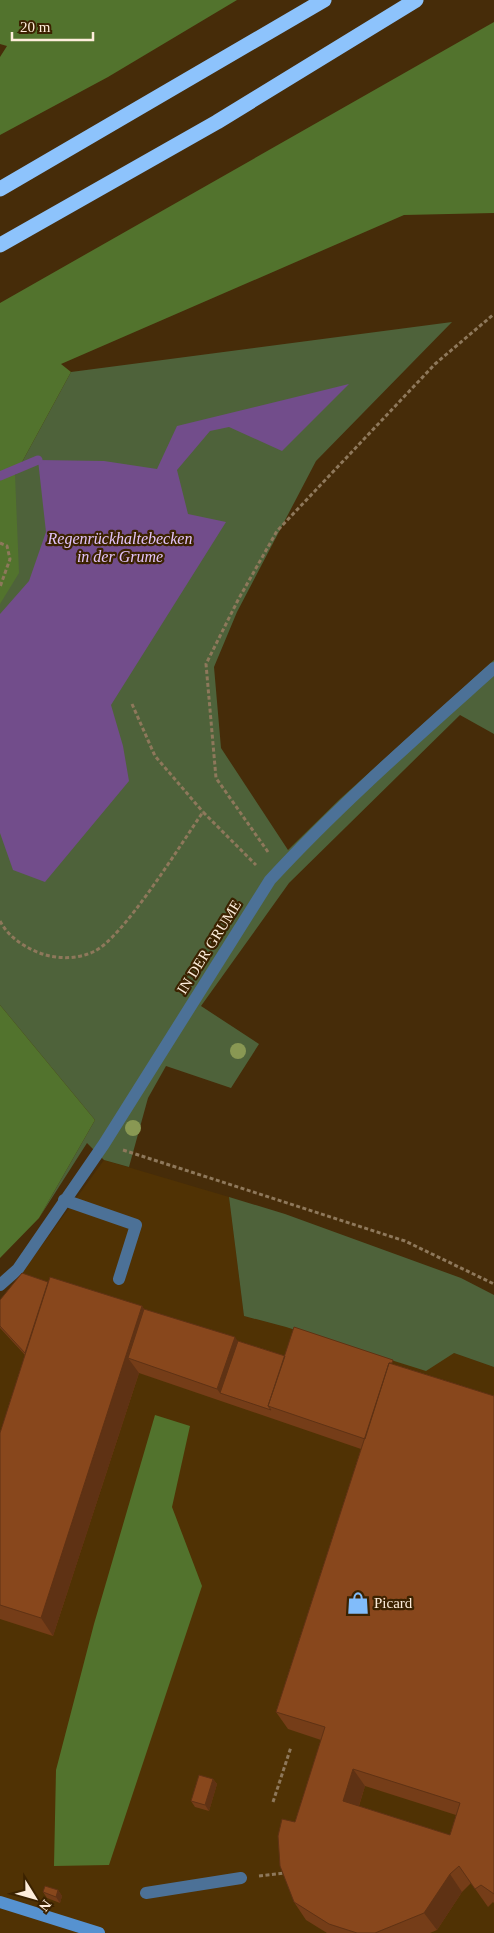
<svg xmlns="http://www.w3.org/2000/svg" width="494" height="1933" viewBox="0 0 494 1933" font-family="Georgia,serif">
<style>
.built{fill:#503204}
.green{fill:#4e623a}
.forest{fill:#52732d}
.water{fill:#724d8b}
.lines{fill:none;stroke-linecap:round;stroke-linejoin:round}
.stream{stroke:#724d8b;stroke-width:9}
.path{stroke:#8e785b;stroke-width:3;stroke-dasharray:4 2.5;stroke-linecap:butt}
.service{stroke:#4c7197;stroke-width:12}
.secondary{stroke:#5692d0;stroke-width:12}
.motorway{stroke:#8dc3fc;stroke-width:15}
.tree{fill:#899853}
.wall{fill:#753d18;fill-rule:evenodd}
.shaded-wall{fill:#5f3214}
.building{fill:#88471c;stroke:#5f3214;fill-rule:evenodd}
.labels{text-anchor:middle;stroke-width:4.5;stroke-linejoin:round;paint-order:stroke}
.street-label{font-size:15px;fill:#feeddb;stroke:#3b2200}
.poi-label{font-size:15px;fill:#feeddb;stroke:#3b2200;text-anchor:start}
.water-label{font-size:16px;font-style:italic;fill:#e3c4fa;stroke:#3b2200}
</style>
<rect width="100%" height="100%" fill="#462c09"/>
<path class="built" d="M 104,1160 L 229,1197 L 244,1316 L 286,1327 L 454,1353 L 494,1367 L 494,1933 L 0,1933 L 0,1303 Z"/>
<path class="green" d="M 452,322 L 316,461 L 237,612 L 214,667 L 221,748 L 288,850 L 340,799 L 494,660 L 494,734 L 460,715 L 289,883 L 201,1006 L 259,1044 L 231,1088 L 166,1066 L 148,1098 L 129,1167 L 104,1160 L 87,1143 L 39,1218 L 95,1120 L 0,1005 L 0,513 L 15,475 L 71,372 Z
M 229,1197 L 285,1214 L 461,1278 L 494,1295 L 494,1367 L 454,1353 L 426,1371 L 286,1327 L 244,1316 Z"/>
<path class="forest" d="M 0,0 L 237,0 L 108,77 L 0,135 L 0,57 L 7,46 L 0,44 Z
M 494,22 L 494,213 L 404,215 L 61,364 L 71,372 L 15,475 L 19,573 L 0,604 L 0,303 Z
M 0,1005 L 95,1120 L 39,1218 L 0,1258 Z
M 155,1415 L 190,1426 L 172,1507 L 202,1586 L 109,1865 L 54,1866 L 56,1770 L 94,1624 Z"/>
<path class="water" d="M 349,384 L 282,451 L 229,427 L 210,431 L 177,470 L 188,514 L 226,522 L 111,705 L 123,746 L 129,781 L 45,882 L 13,870 L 0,833 L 0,614 L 29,581 L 46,532 L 38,460 L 104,461 L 157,469 L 177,426 Z"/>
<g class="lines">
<path class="stream" d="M 0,476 L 38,460"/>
<path class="path" d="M 0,543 L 7,546 L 10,559 L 0,587
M 132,704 L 155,756 L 203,812
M 268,852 L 216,778 L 206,664 L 238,600 L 277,531 L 435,364 L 494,314
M 0,921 C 8,936 21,945 37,952 C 54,959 75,960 93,952 C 123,939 182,842 203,812 L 256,865
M 123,1150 L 405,1241 L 494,1284
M 273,1802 L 291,1747
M 259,1876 L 285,1873"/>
<path class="service" d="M 64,1200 L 136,1225 L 119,1279
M 0,1285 L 18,1269 L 104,1144 L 270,880 C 340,804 417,737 494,668
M 146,1893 L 241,1878"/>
<path class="secondary" d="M 0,1902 L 99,1933"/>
<path class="motorway" d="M 0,189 L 324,0
M 0,245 L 217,122 L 416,0"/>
</g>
<g class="tree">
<circle cx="238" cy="1051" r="8"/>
<circle cx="133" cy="1128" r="8"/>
</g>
<path class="wall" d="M 48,1282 L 142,1306 L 144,1309 L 238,1341 L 285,1356 L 396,1365 L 494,1396 L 494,1903 L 493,1902 L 488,1907 L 471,1883 L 462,1892 L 437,1930 L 430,1933 L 327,1933 L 306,1920 L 294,1902 L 295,1822 L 321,1740 L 288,1729 L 276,1712 L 361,1449 L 139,1373 L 53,1636 L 0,1619 L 0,1433 L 25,1355 L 0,1328 L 0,1300 ZM 365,1786 L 456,1815 L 450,1835 L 359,1806 Z
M 213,1779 L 217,1784 L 209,1811 L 195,1807 L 191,1801 Z
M 58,1890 L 62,1896 L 60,1903 L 47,1898 L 43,1892 Z"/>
<path class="shaded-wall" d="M 142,1306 L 154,1323 L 128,1358 L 139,1373 L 53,1636 L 41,1618 Z
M 235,1337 L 245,1352 L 220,1393 L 217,1389 Z
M 353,1769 L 365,1786 L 355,1818 L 343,1801 Z
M 213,1779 L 217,1784 L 209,1811 L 205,1805 Z
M 450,1874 L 462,1892 L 437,1930 L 424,1913 Z
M 58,1890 L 62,1896 L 60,1903 L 56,1897 Z"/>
<path class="building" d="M 22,1273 L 48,1282 L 25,1353 L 0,1326 L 0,1300 Z
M 50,1277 L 142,1306 L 41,1618 L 0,1605 L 0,1433 Z
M 144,1309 L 235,1337 L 217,1389 L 128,1358 Z
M 294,1327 L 393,1360 L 392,1363 L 389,1363 L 365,1439 L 268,1406 Z
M 238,1341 L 285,1356 L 268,1406 L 271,1410 L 220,1393 Z
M 389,1363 L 494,1396 L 494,1894 L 481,1885 L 475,1889 L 459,1866 L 450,1874 L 424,1913 L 375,1933 L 357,1933 L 329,1924 L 294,1902 L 280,1866 L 278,1836 L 282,1819 L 295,1822 L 325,1727 L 276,1712 ZM 353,1769 L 460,1803 L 450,1835 L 343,1801 Z
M 199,1775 L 213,1779 L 205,1805 L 191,1801 Z
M 45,1886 L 58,1890 L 56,1897 L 43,1892 Z"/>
<defs>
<symbol id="shop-bare" viewBox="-9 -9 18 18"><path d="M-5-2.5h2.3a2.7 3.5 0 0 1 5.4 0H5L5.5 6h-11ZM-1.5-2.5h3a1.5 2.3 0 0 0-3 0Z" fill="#81bcfa" stroke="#3b2200" stroke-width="2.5" paint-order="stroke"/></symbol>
</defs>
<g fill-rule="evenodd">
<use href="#shop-bare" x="342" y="1587" width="32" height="32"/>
</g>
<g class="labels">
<g class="street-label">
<text transform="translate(209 947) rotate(-58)" y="5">IN DER GRUME</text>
</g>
<g class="poi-label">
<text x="374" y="1608">Picard</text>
</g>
<g class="water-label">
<text x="120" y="544">Regenrückhaltebecken<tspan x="120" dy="18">in der Grume</tspan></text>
</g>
</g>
<g transform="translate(35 1898) rotate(127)" stroke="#3b2200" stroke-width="4" paint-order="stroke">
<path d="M0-4L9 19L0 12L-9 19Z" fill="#feeddb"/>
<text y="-8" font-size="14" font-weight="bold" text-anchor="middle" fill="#feeddb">N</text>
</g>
<path d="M12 32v8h81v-8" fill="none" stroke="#feeddb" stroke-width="2.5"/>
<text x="20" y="32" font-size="15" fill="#feeddb" stroke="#3b2200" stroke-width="4" paint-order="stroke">20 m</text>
</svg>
